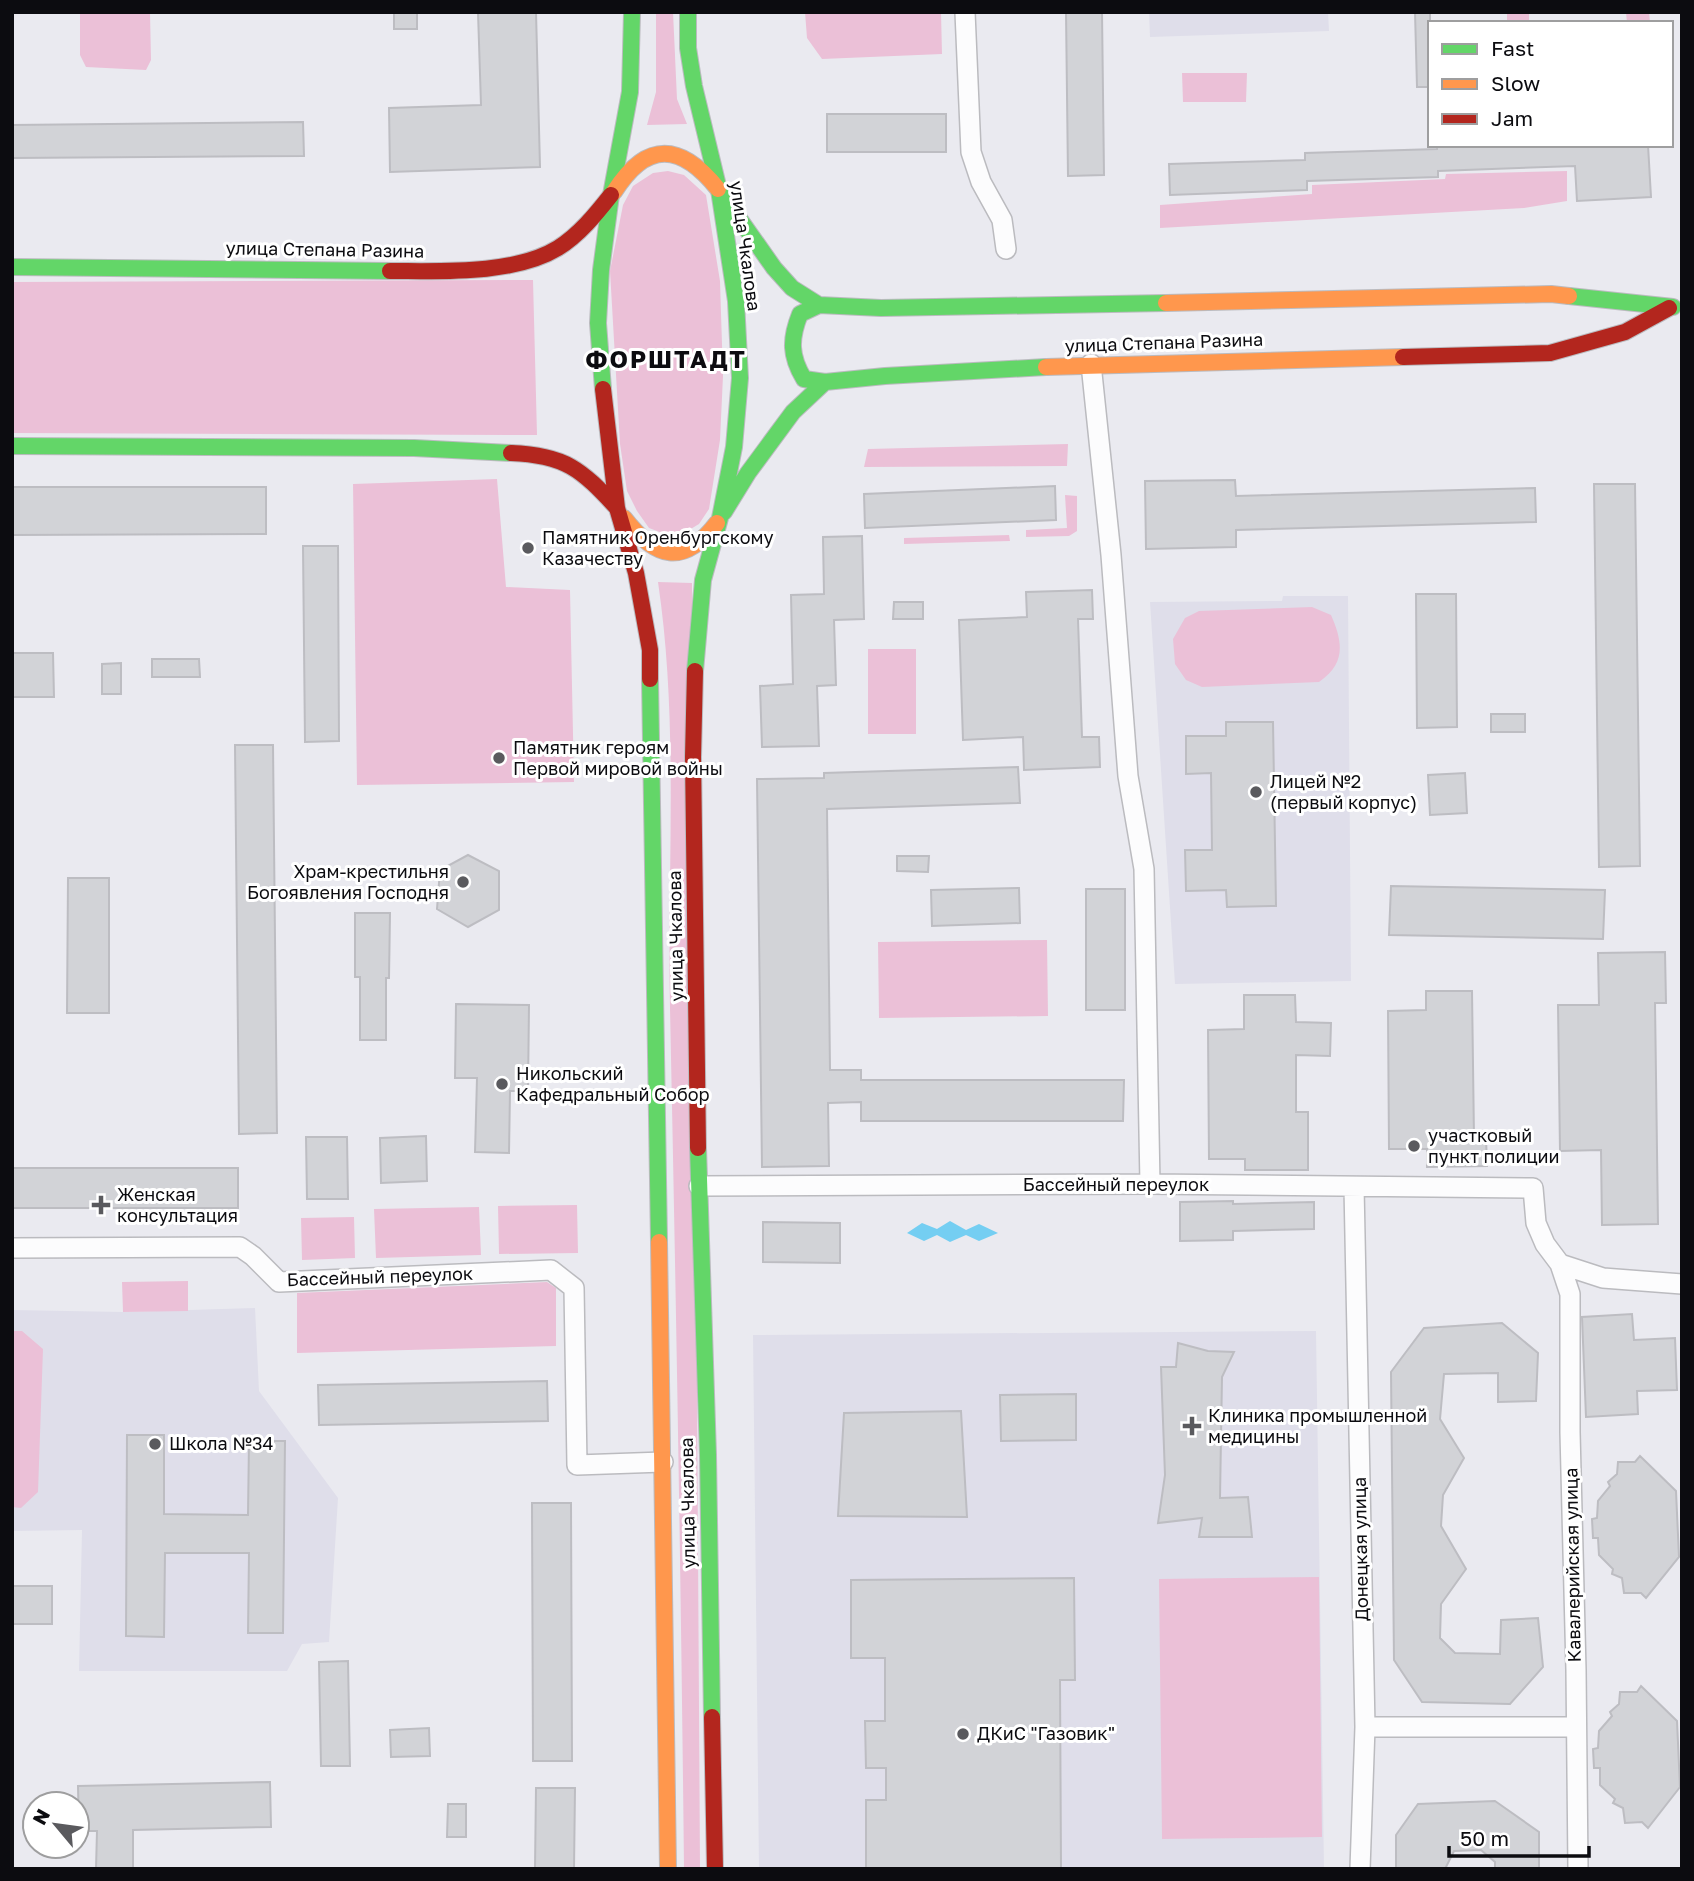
<svg xmlns="http://www.w3.org/2000/svg" width="1694" height="1881" viewBox="0 0 1694 1881" font-family="'Golos Text',sans-serif">
<style>
.built{fill:#dfdeea}
.green{fill:#ebc0d7}
.water{fill:#74cef2}
.building{fill:#d2d3d7;stroke:#bdbdc2;stroke-width:2}
.lines{fill:none;stroke-linecap:round;stroke-linejoin:round}
.street-casing{stroke:#bbbbbf;stroke-width:22}
.fast-casing{stroke:#bbbbbf;stroke-width:18}
.slow-casing{stroke:#bbbbbf;stroke-width:18}
.jam-casing{stroke:#bbbbbf;stroke-width:18}
.street{stroke:#fcfcfd;stroke-width:19}
.fast{stroke:#63d668;stroke-width:16}
.slow{stroke:#ff974d;stroke-width:16}
.jam{stroke:#b3261e;stroke-width:16}
.poi-dot{fill:#5a5a5e;stroke:#fff;stroke-width:2.5}
.labels{text-anchor:middle;stroke-width:6;stroke-linejoin:round;paint-order:stroke}
.street-label{font-size:18px;fill:#0c0c10;stroke:#fff}
.poi-label{font-size:18px;fill:#0c0c10;stroke:#fff;text-anchor:start}
.district-label{font-size:24px;font-weight:bold;letter-spacing:2px;fill:#0c0c10;stroke:#fff}
</style>
<rect width="100%" height="100%" fill="#eaeaf0"/>
<path class="built" d="M 1149,12 L 1328,12 L 1329,31 L 1150,37 Z
M 1283,596 L 1348,596 L 1351,981 L 1175,984 L 1150,602 L 1282,601 Z
M 255,1308 L 259,1391 L 338,1498 L 329,1642 L 302,1644 L 287,1671 L 79,1671 L 82,1530 L 12,1531 L 12,1310 L 123,1312 Z
M 1316,1331 L 1324,1869 L 759,1869 L 753,1335 Z"/>
<path class="green" d="M 80,12 L 150,12 L 151,60 L 146,70 L 86,67 L 80,55 Z
M 656,12 L 673,12 L 677,99 L 687,124 L 647,125 L 656,92 Z
M 805,12 L 941,12 L 942,54 L 822,59 L 807,38 Z
M 1507,12 L 1529,12 L 1529,23 L 1507,23 Z
M 1626,12 L 1649,12 L 1650,23 L 1627,23 Z
M 1182,73 L 1247,73 L 1246,102 L 1183,102 Z
M 668,171 L 684,175 L 706,195 L 720,281 L 723,376 L 720,440 L 709,509 L 699,524 L 684,533 L 670,536 L 649,528 L 637,511 L 627,491 L 620,444 L 610,271 L 623,205 L 633,186 L 653,173 Z
M 1567,171 L 1567,201 L 1524,208 L 1160,228 L 1160,205 L 1312,194 L 1312,185 L 1445,179 L 1446,174 Z
M 533,280 L 537,435 L 12,433 L 12,282 Z
M 1068,444 L 1067,466 L 864,467 L 868,449 Z
M 497,479 L 506,587 L 570,590 L 574,782 L 357,785 L 353,484 Z
M 1065,495 L 1077,496 L 1077,531 L 1069,536 L 1026,537 L 1026,530 L 1067,528 Z
M 1009,535 L 1010,541 L 904,544 L 904,538 Z
M 658,582 L 692,583 L 700,1869 L 684,1869 C 681,1582 676,1295 670,1008 C 667,867 679,723 658,582 Z
M 1312,607 L 1331,615 C 1343,642 1346,664 1319,682 L 1202,687 L 1186,680 L 1175,664 L 1173,639 L 1185,618 L 1199,611 Z
M 868,649 L 916,649 L 916,734 L 868,734 Z
M 1047,940 L 1048,1016 L 879,1018 L 878,942 Z
M 577,1205 L 578,1253 L 499,1254 L 498,1206 Z
M 479,1207 L 481,1255 L 376,1258 L 374,1209 Z
M 354,1217 L 355,1258 L 302,1260 L 301,1218 Z
M 188,1281 L 188,1311 L 123,1312 L 122,1282 Z
M 547,1282 L 556,1288 L 556,1346 L 297,1353 L 297,1293 Z
M 12,1331 L 22,1331 L 43,1349 L 38,1492 L 21,1508 L 12,1507 Z
M 1319,1577 L 1322,1837 L 1162,1839 L 1159,1579 Z"/>
<path class="water" d="M 950,1221 L 966,1230 L 979,1224 L 998,1233 L 979,1241 L 966,1235 L 950,1242 L 937,1235 L 924,1241 L 907,1233 L 922,1223 L 937,1229 Z"/>
<path class="building" d="M 394,12 L 417,12 L 417,29 L 394,29 Z
M 478,12 L 536,12 L 540,167 L 390,172 L 389,108 L 481,105 Z
M 1066,12 L 1102,12 L 1104,175 L 1068,176 Z
M 1415,12 L 1430,12 L 1430,87 L 1417,87 Z
M 827,114 L 946,114 L 946,152 L 827,152 Z
M 303,122 L 304,156 L 12,158 L 12,125 Z
M 1437,145 L 1648,145 L 1651,197 L 1577,201 L 1575,166 L 1438,171 L 1438,177 L 1307,181 L 1307,190 L 1170,195 L 1169,164 L 1305,160 L 1305,153 L 1437,149 Z
M 1235,480 L 1236,496 L 1535,488 L 1536,522 L 1236,530 L 1236,547 L 1146,549 L 1145,481 Z
M 1594,484 L 1635,484 L 1640,866 L 1599,867 Z
M 1055,486 L 1056,520 L 865,528 L 864,494 Z
M 12,487 L 266,487 L 266,534 L 12,535 Z
M 862,536 L 864,619 L 834,620 L 836,685 L 817,686 L 819,746 L 762,747 L 760,686 L 793,684 L 791,595 L 824,594 L 823,537 Z
M 303,546 L 338,546 L 339,741 L 305,742 Z
M 1092,590 L 1093,619 L 1078,619 L 1082,737 L 1099,737 L 1100,767 L 1024,770 L 1023,737 L 963,740 L 959,620 L 1027,617 L 1026,592 Z
M 1416,594 L 1456,594 L 1457,727 L 1417,728 Z
M 894,602 L 923,602 L 923,619 L 893,619 Z
M 12,653 L 53,653 L 54,697 L 12,697 Z
M 152,659 L 199,659 L 200,677 L 152,677 Z
M 121,663 L 121,694 L 102,694 L 102,664 Z
M 1491,714 L 1525,714 L 1525,732 L 1491,732 Z
M 1226,722 L 1273,722 L 1276,906 L 1227,907 L 1226,890 L 1186,891 L 1185,850 L 1212,850 L 1211,773 L 1186,774 L 1186,736 L 1226,736 Z
M 235,745 L 273,745 L 277,1133 L 239,1134 Z
M 1018,767 L 1020,803 L 827,809 L 830,1070 L 861,1070 L 861,1080 L 1124,1080 L 1123,1121 L 861,1121 L 861,1102 L 828,1103 L 829,1166 L 762,1167 L 757,779 L 824,778 L 824,773 Z
M 1465,773 L 1467,813 L 1430,815 L 1428,775 Z
M 468,855 L 499,871 L 499,910 L 468,927 L 437,909 L 440,870 Z
M 897,856 L 929,856 L 928,872 L 897,871 Z
M 68,878 L 109,878 L 109,1013 L 67,1013 Z
M 1391,886 L 1605,890 L 1603,939 L 1389,935 Z
M 1019,888 L 1020,923 L 932,926 L 931,890 Z
M 1086,889 L 1125,889 L 1125,1010 L 1086,1010 Z
M 355,913 L 390,913 L 389,978 L 386,978 L 386,1040 L 360,1040 L 360,977 L 355,977 Z
M 1665,952 L 1666,1003 L 1655,1003 L 1658,1224 L 1602,1225 L 1601,1150 L 1560,1151 L 1558,1005 L 1599,1005 L 1598,953 Z
M 1426,991 L 1472,991 L 1474,1138 L 1486,1138 L 1487,1166 L 1427,1167 L 1427,1149 L 1389,1149 L 1388,1011 L 1426,1010 Z
M 1244,995 L 1295,995 L 1296,1022 L 1331,1023 L 1330,1056 L 1296,1055 L 1296,1112 L 1308,1112 L 1308,1170 L 1245,1170 L 1245,1159 L 1209,1159 L 1208,1030 L 1244,1029 Z
M 456,1004 L 529,1005 L 528,1091 L 510,1091 L 509,1153 L 475,1152 L 477,1078 L 455,1078 Z
M 426,1136 L 427,1181 L 381,1183 L 380,1138 Z
M 306,1137 L 347,1137 L 348,1199 L 307,1199 Z
M 12,1168 L 238,1168 L 238,1208 L 12,1208 Z
M 1233,1201 L 1233,1204 L 1314,1202 L 1314,1229 L 1233,1231 L 1233,1240 L 1180,1241 L 1180,1202 Z
M 763,1222 L 840,1223 L 840,1263 L 763,1262 Z
M 1632,1314 L 1634,1340 L 1675,1338 L 1677,1390 L 1637,1391 L 1638,1414 L 1586,1417 L 1582,1317 Z
M 1502,1323 L 1538,1353 L 1536,1401 L 1498,1402 L 1498,1373 L 1444,1374 L 1440,1419 L 1464,1458 L 1443,1495 L 1441,1526 L 1466,1569 L 1441,1604 L 1440,1638 L 1455,1653 L 1500,1654 L 1501,1620 L 1538,1618 L 1543,1667 L 1510,1704 L 1422,1702 L 1394,1660 L 1391,1372 L 1424,1328 Z
M 1178,1343 L 1208,1351 L 1234,1352 L 1222,1377 L 1220,1498 L 1248,1497 L 1252,1537 L 1199,1537 L 1202,1518 L 1158,1523 L 1165,1475 L 1161,1367 L 1176,1367 Z
M 547,1381 L 548,1421 L 319,1425 L 318,1385 Z
M 1076,1394 L 1076,1440 L 1001,1441 L 1000,1395 Z
M 961,1411 L 967,1517 L 838,1516 L 844,1413 Z
M 127,1435 L 164,1435 L 164,1514 L 248,1515 L 249,1441 L 285,1441 L 283,1633 L 248,1633 L 249,1553 L 165,1553 L 164,1637 L 126,1636 Z
M 1640,1456 L 1676,1491 L 1679,1557 L 1646,1598 L 1641,1593 L 1624,1593 L 1622,1578 L 1612,1574 L 1613,1569 L 1599,1555 L 1598,1538 L 1593,1538 L 1592,1519 L 1597,1518 L 1598,1501 L 1610,1486 L 1608,1482 L 1617,1474 L 1618,1462 L 1635,1462 Z
M 532,1503 L 571,1503 L 572,1761 L 533,1761 Z
M 1074,1578 L 1075,1680 L 1060,1680 L 1061,1869 L 866,1869 L 866,1800 L 886,1800 L 886,1768 L 866,1768 L 865,1721 L 885,1721 L 885,1658 L 851,1658 L 851,1580 Z
M 12,1586 L 52,1586 L 52,1624 L 12,1624 Z
M 348,1661 L 350,1766 L 321,1766 L 319,1662 Z
M 1641,1686 L 1677,1721 L 1680,1787 L 1648,1828 L 1642,1822 L 1625,1823 L 1623,1808 L 1613,1803 L 1615,1799 L 1600,1785 L 1600,1768 L 1594,1768 L 1593,1749 L 1598,1748 L 1599,1731 L 1612,1716 L 1610,1712 L 1619,1704 L 1620,1692 L 1637,1692 Z
M 429,1728 L 430,1756 L 391,1757 L 390,1730 Z
M 270,1782 L 271,1827 L 133,1830 L 133,1869 L 96,1869 L 97,1831 L 79,1831 L 78,1786 Z
M 536,1788 L 575,1788 L 574,1869 L 535,1869 Z
M 1495,1801 L 1539,1832 L 1539,1869 L 1495,1869 L 1495,1862 L 1481,1850 L 1454,1851 L 1445,1869 L 1396,1869 L 1396,1835 L 1418,1804 Z
M 448,1804 L 466,1804 L 466,1837 L 447,1837 Z"/>
<g class="lines">
<defs>
<path id="street" d="M 965,12 L 971,152 L 981,182 L 1002,220 L 1006,249
M 1091,364 L 1111,555 L 1128,776 L 1144,869 L 1150,1184
M 699,1186 L 1150,1184 L 1533,1188 L 1536,1223 L 1545,1244 L 1560,1264 L 1603,1278 L 1682,1284
M 1354,1187 L 1365,1727 L 1360,1869
M 12,1248 L 240,1247 L 253,1256 L 279,1282 L 551,1270 L 574,1288 L 577,1465 L 663,1462
M 1560,1264 L 1570,1294 L 1570,1432 L 1576,1670 L 1578,1869
M 1365,1727 L 1576,1727"/>
<path id="fast" d="M 688,12 L 688,48 L 694,86 L 719,190 L 736,301 L 740,378 L 734,447 L 720,518 L 703,580 L 695,671
M 719,190 L 774,268 L 792,288 L 819,305 L 881,308 L 1166,303
M 12,267 L 390,271
M 1569,296 L 1673,307
M 819,305 L 800,314 C 790,339 790,356 804,379 L 825,382
M 603,389 L 598,323 L 601,270 L 611,195 L 630,92 L 632,12
M 12,446 L 414,448 L 511,453
M 724,512 L 748,473 L 793,412 L 825,382 L 885,376 L 1046,367
M 650,679 L 659,1242
M 698,1148 L 708,1455 L 712,1717"/>
<path id="slow" d="M 614,192 C 647,140 681,143 718,189
M 1166,303 L 1551,294 L 1569,296
M 1046,367 L 1403,357
M 624,518 C 656,559 683,567 717,523
M 659,1242 L 668,1869"/>
<path id="jam" d="M 390,271 C 440,271 514,275 558,248 C 579,235 596,214 611,195
M 1403,357 L 1550,353 L 1625,332 L 1669,308
M 603,389 L 617,508 L 636,573 L 650,650 L 650,679
M 511,453 C 565,455 581,469 617,508
M 695,671 L 693,757 L 698,1148
M 712,1717 L 715,1869"/>
</defs>
<use href="#street" class="street-casing"/>
<use href="#fast" class="fast-casing"/>
<use href="#slow" class="slow-casing"/>
<use href="#jam" class="jam-casing"/>
<use href="#street" class="street"/>
<use href="#fast" class="fast"/>
<use href="#slow" class="slow"/>
<use href="#jam" class="jam"/>
</g>
<g class="poi-dot">
<circle cx="528" cy="548" r="7"/>
<circle cx="499" cy="758" r="7"/>
<circle cx="1256" cy="792" r="7"/>
<circle cx="463" cy="882" r="7"/>
<circle cx="502" cy="1084" r="7"/>
<circle cx="1414" cy="1146" r="7"/>
<path d="M97.5 1194.5h7v7h7v7h-7v7h-7v-7h-7v-7h7z"/>
<path d="M1188.5 1415.5h7v7h7v7h-7v7h-7v-7h-7v-7h7z"/>
<circle cx="155" cy="1444" r="7"/>
<circle cx="963" cy="1734" r="7"/>
</g>
<g class="labels">
<g class="street-label">
<text transform="translate(745 246) rotate(82)" y="6">улица Чкалова</text>
<text transform="translate(325 250) rotate(1)" y="6">улица Степана Разина</text>
<text transform="translate(1164 343) rotate(-2)" y="6">улица Степана Разина</text>
<text transform="translate(676 936) rotate(-91)" y="6">улица Чкалова</text>
<text x="1116" y="1191">Бассейный переулок</text>
<text transform="translate(380 1277) rotate(-2)" y="6">Бассейный переулок</text>
<text transform="translate(688 1503) rotate(-91)" y="6">улица Чкалова</text>
<text transform="translate(1361 1549) rotate(-91)" y="6">Донецкая улица</text>
<text transform="translate(1573 1565) rotate(-91)" y="6">Кавалерийская улица</text>
</g>
<g class="poi-label">
<text x="542" y="544">Памятник Оренбургскому<tspan x="542" dy="21">Казачеству</tspan></text>
<text x="513" y="754">Памятник героям<tspan x="513" dy="21">Первой мировой войны</tspan></text>
<text x="1270" y="788">Лицей №2<tspan x="1270" dy="21">(первый корпус)</tspan></text>
<text x="449" y="878" text-anchor="end">Храм-крестильня<tspan x="449" dy="21">Богоявления Господня</tspan></text>
<text x="516" y="1080">Никольский<tspan x="516" dy="21">Кафедральный Собор</tspan></text>
<text x="1428" y="1142">участковый<tspan x="1428" dy="21">пункт полиции</tspan></text>
<text x="117" y="1201">Женская<tspan x="117" dy="21">консультация</tspan></text>
<text x="1208" y="1422">Клиника промышленной<tspan x="1208" dy="21">медицины</tspan></text>
<text x="169" y="1450">Школа №34</text>
<text x="977" y="1740">ДКиC "Газовик"</text>
</g>
<g class="district-label">
<text x="666" y="368">ФОРШТАДТ</text>
</g>
</g>
<rect width="1694" height="1881" fill="none" stroke="#0c0c10" stroke-width="28"/>
<rect x="1428" y="21" width="245" height="126" fill="#ffffff" stroke="#9e9e9f" stroke-width="2"/>
<rect x="1442" y="44" width="35" height="10" fill="#63d668" stroke="#9e9e9f" stroke-width="2"/>
<text x="1491" y="56" font-size="21" fill="#0c0c10">Fast</text>
<rect x="1442" y="79" width="35" height="10" fill="#ff974d" stroke="#9e9e9f" stroke-width="2"/>
<text x="1491" y="91" font-size="21" fill="#0c0c10">Slow</text>
<rect x="1442" y="114" width="35" height="10" fill="#b3261e" stroke="#9e9e9f" stroke-width="2"/>
<text x="1491" y="126" font-size="21" fill="#0c0c10">Jam</text>
<g transform="translate(56 1825) rotate(299)"><circle r="33" fill="#ffffff" stroke="#9e9e9f" stroke-width="2"/>
<path d="M0-5L12 26L0 18L-12 26Z" fill="#5a5a5e"/>
<text y="-10" font-size="19" font-weight="bold" text-anchor="middle" fill="#0c0c10">N</text>
</g>
<path d="M1449 1846v10h140v-10" fill="none" stroke="#0c0c10" stroke-width="3.5"/>
<text x="1460" y="1846" font-size="21" fill="#0c0c10" stroke="#ffffff" stroke-width="5" paint-order="stroke">50 m</text>
</svg>
